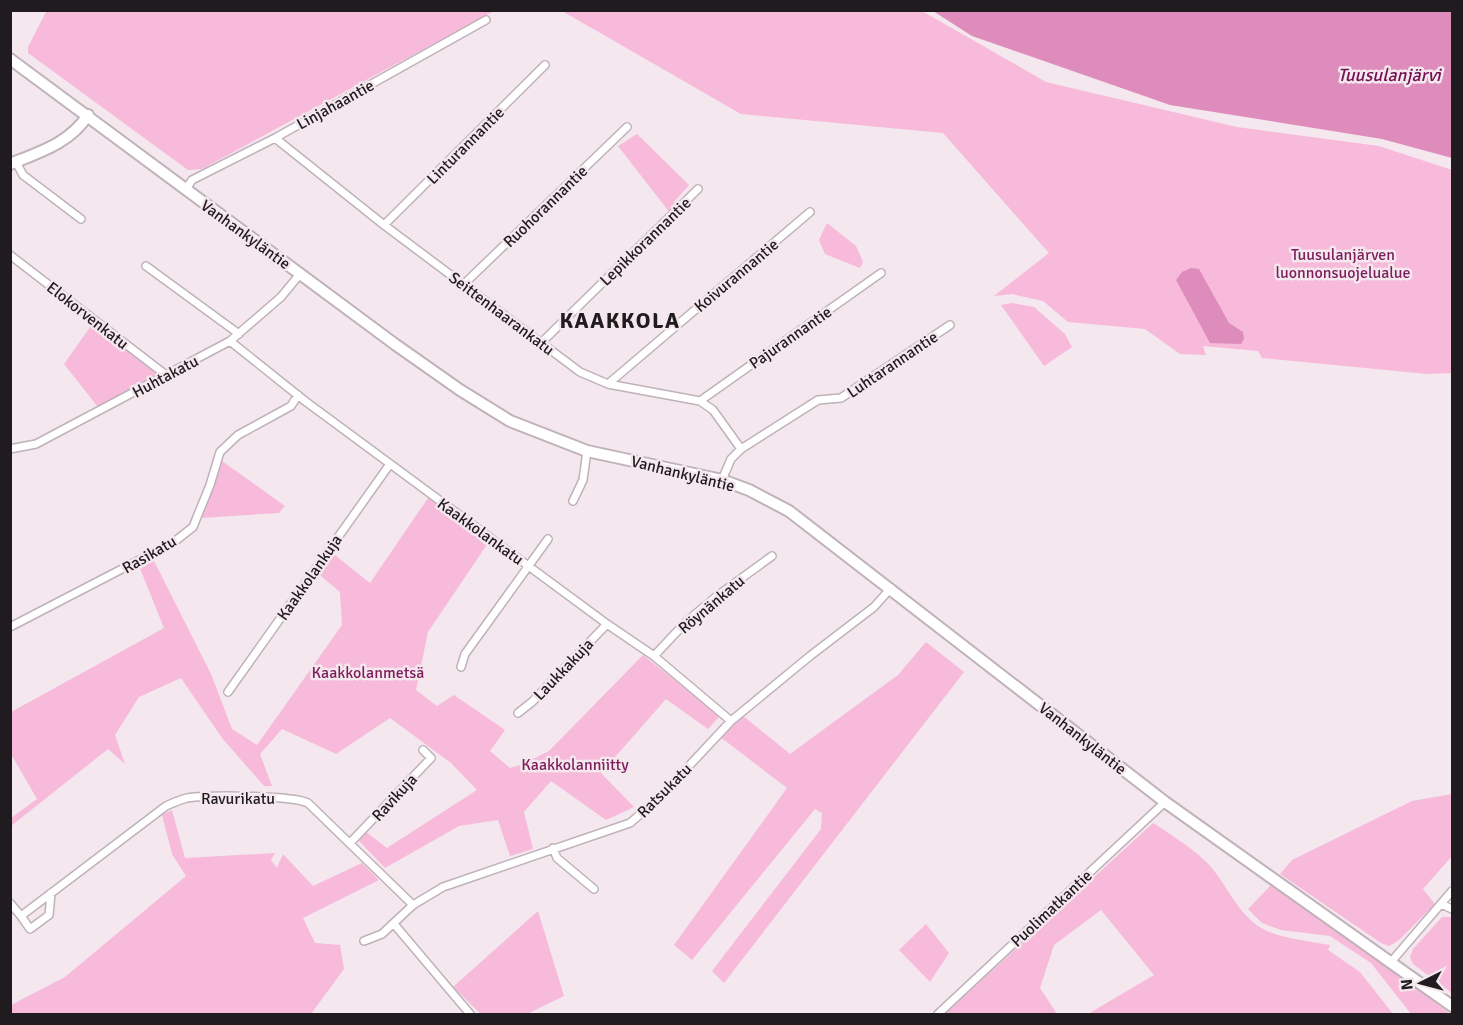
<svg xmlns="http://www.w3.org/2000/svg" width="1463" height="1025" viewBox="0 0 1463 1025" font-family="Signika,sans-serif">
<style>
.green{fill:#f7badb}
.water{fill:#de8cbb}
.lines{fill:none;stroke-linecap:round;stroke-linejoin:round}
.street-casing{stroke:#bfb2b9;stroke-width:10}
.secondary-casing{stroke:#bfb2b9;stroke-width:14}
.street{stroke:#fff;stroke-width:7}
.secondary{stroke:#fff;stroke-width:10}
.labels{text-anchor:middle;stroke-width:5;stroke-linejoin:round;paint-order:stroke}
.street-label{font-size:16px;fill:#201b1e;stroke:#f4e7ed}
.park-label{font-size:16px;fill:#7d1d5c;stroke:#f4e7ed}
.water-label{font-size:18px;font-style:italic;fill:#731053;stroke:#f4e7ed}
.district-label{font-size:22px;font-weight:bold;letter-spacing:1.5px;fill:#201b1e;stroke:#f4e7ed}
</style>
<rect width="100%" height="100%" fill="#f4e7ed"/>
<path class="green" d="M 47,10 L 494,10 L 494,11 L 202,169 L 188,170 L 28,53 L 28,47 Z
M 562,11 L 922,11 L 1046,82 L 1237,127 L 1379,146 L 1452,170 L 1452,373 L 1427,374 L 1262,358 L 1258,351 L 1203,346 L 1206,355 L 1180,354 L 1145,329 L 1068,322 L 1043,301 L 1012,294 L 994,296 L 1049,253 L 943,133 L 741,114 Z
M 637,134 L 689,185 L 674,202 L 677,206 L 670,213 L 618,146 Z
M 827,223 L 856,246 L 863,262 L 860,268 L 825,254 L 819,240 Z
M 1012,303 L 1034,307 L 1065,334 L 1072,347 L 1044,366 L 1001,305 Z
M 93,323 L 157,374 L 98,407 L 64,364 Z
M 222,461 L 285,506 L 279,513 L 202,518 Z
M 430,495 L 490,540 L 428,632 L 416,690 L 437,706 L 454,695 L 505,730 L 490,751 L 510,768 L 523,764 L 549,751 L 643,655 L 720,716 L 708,729 L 666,699 L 601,773 L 634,807 L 606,820 L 551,781 L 524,812 L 533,849 L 510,856 L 498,820 L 459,826 L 385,868 L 359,841 L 366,832 L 387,848 L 477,790 L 451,763 L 390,718 L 336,754 L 282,729 L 260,754 L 272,786 L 264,786 L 222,738 L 181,678 L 139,697 L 115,735 L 125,764 L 108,749 L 11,826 L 11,818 L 37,799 L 11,754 L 11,712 L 164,628 L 139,566 L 153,559 L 211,674 L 232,729 L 257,745 L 342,625 L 340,592 L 316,572 L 331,552 L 370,583 Z
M 926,642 L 964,672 L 724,983 L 712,971 L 821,829 L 822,813 L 815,809 L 692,960 L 674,945 L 787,788 L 719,736 L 742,715 L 790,754 L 898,675 Z
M 1452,794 L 1452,856 L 1423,889 L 1435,904 L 1399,940 L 1389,946 L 1381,943 L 1280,874 L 1292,860 L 1412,801 Z
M 172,810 L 185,858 L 275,853 L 271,860 L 277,868 L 283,854 L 313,886 L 362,863 L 379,880 L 303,918 L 315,943 L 340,945 L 344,969 L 311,1014 L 11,1014 L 11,1005 L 65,977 L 186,876 L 172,854 L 162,815 Z
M 1153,823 C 1169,833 1201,854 1212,868 C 1227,887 1238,912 1258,926 C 1275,938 1310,941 1330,945 L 1328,950 L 1360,972 L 1393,1014 L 1088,1014 L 1154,975 L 1101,910 L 1054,945 L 1040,988 L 1057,1014 L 945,1014 Z
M 1273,883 L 1324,918 L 1450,1014 L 1411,1014 L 1371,963 L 1330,936 L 1281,930 L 1262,923 L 1248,909 Z
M 538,911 L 564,996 L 527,1014 L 481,1014 L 453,987 Z
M 1442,917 L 1452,917 L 1452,993 L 1413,964 L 1410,957 L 1413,949 Z
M 926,924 L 949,953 L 930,982 L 899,950 Z"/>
<path class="water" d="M 933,11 L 1452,11 L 1452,158 L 1382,139 L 1170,105 L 972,36 Z
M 1191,268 L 1199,269 L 1229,323 L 1243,332 L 1244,339 L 1241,344 L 1210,343 L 1176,280 L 1182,272 Z"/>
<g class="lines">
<defs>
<path id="street" d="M 275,138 L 384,225 L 580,372 L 608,384 L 700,401 L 713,410 L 741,449
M 16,162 L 23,175 L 81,219
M 186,189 L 192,180 L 275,138 L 486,20
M 384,225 L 545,65
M 10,255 L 166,375
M 146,266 L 239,334
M 464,284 L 627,127
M 230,341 L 305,401 L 607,624 L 654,656 L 731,721
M 540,344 L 698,189
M 608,384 L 810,212
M 700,401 L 881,273
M 10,449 L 36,444 L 230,341 L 281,297 L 300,274
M 722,480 L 731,459 L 741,449 L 818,400 L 841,398 L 950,325
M 573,501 L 583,480 L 587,451
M 10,627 L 174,542 L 193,527 L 210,485 L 220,452 L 238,435 L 291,406 L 298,395
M 654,656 L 686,622 L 717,596 L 772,556
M 461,667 L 465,654 L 548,539
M 228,692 L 390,464
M 518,713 L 532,702 L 607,624
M 350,843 L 431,758 L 423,750
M 553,848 L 557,858 L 594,889
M 10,903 L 21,916 L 166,806 C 173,803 179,800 187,798 C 208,795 291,795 308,803 L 413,905
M 1441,904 L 1452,909
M 21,916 L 30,929 L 49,915 L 51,893
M 394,924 L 470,1014
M 364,941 L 382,934 L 413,905 L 443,887 L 630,823 L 658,799 L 731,721 L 810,656 L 874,607 L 891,588
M 1391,962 L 1452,891
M 938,1014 L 1165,802"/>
<path id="secondary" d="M 10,59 L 396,345 L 460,390 L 510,421 L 587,451 L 722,480 L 749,490 L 789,511 L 1165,802 L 1452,1006
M 10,164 C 40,152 70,143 88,115"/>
</defs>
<use href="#street" class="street-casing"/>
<use href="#secondary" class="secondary-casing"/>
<use href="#street" class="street"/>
<use href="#secondary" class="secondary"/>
</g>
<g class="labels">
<g class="street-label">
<text transform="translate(335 104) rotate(-29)" y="6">Linjahaantie</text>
<text transform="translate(465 145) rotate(-45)" y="6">Linturannantie</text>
<text transform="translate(545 206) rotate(-44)" y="6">Ruohorannantie</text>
<text transform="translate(246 234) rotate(36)" y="6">Vanhankyläntie</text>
<text transform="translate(645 241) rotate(-44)" y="6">Lepikkorannantie</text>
<text transform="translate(736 275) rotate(-40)" y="6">Koivurannantie</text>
<text transform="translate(502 313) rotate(37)" y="6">Seittenhaarankatu</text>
<text transform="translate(88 315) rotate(38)" y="6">Elokorvenkatu</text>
<text transform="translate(790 337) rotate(-35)" y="6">Pajurannantie</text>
<text transform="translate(892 364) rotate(-34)" y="6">Luhtarannantie</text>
<text transform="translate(165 376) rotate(-28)" y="6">Huhtakatu</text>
<text transform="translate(683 473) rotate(14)" y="6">Vanhankyläntie</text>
<text transform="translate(481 531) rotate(36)" y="6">Kaakkolankatu</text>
<text transform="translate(149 554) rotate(-30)" y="6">Rasikatu</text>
<text transform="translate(309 577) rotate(-55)" y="6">Kaakkolankuja</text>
<text transform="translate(711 604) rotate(-40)" y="6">Röynänkatu</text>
<text transform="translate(563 669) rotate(-46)" y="6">Laukkakuja</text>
<text transform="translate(1083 738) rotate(38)" y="6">Vanhankyläntie</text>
<text transform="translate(664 790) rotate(-45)" y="6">Ratsukatu</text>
<text transform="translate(394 797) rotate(-47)" y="6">Ravikuja</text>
<text x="238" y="804">Ravurikatu</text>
<text transform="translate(1051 908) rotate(-43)" y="6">Puolimatkantie</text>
</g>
<g class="park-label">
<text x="1343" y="260">Tuusulanjärven<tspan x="1343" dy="18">luonnonsuojelualue</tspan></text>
<text x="368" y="678">Kaakkolanmetsä</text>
<text x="575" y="770">Kaakkolanniitty</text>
</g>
<g class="water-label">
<text x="1389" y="81">Tuusulanjärvi</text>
</g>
<g class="district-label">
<text x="620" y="328">KAAKKOLA</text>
</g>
</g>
<rect width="1463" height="1025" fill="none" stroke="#201b1e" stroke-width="24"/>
<g transform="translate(1421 983) rotate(264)" stroke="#f4e7ed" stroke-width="4.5" paint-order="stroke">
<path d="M0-4.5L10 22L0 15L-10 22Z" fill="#201b1e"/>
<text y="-9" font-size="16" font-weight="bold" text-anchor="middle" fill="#201b1e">N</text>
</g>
</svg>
